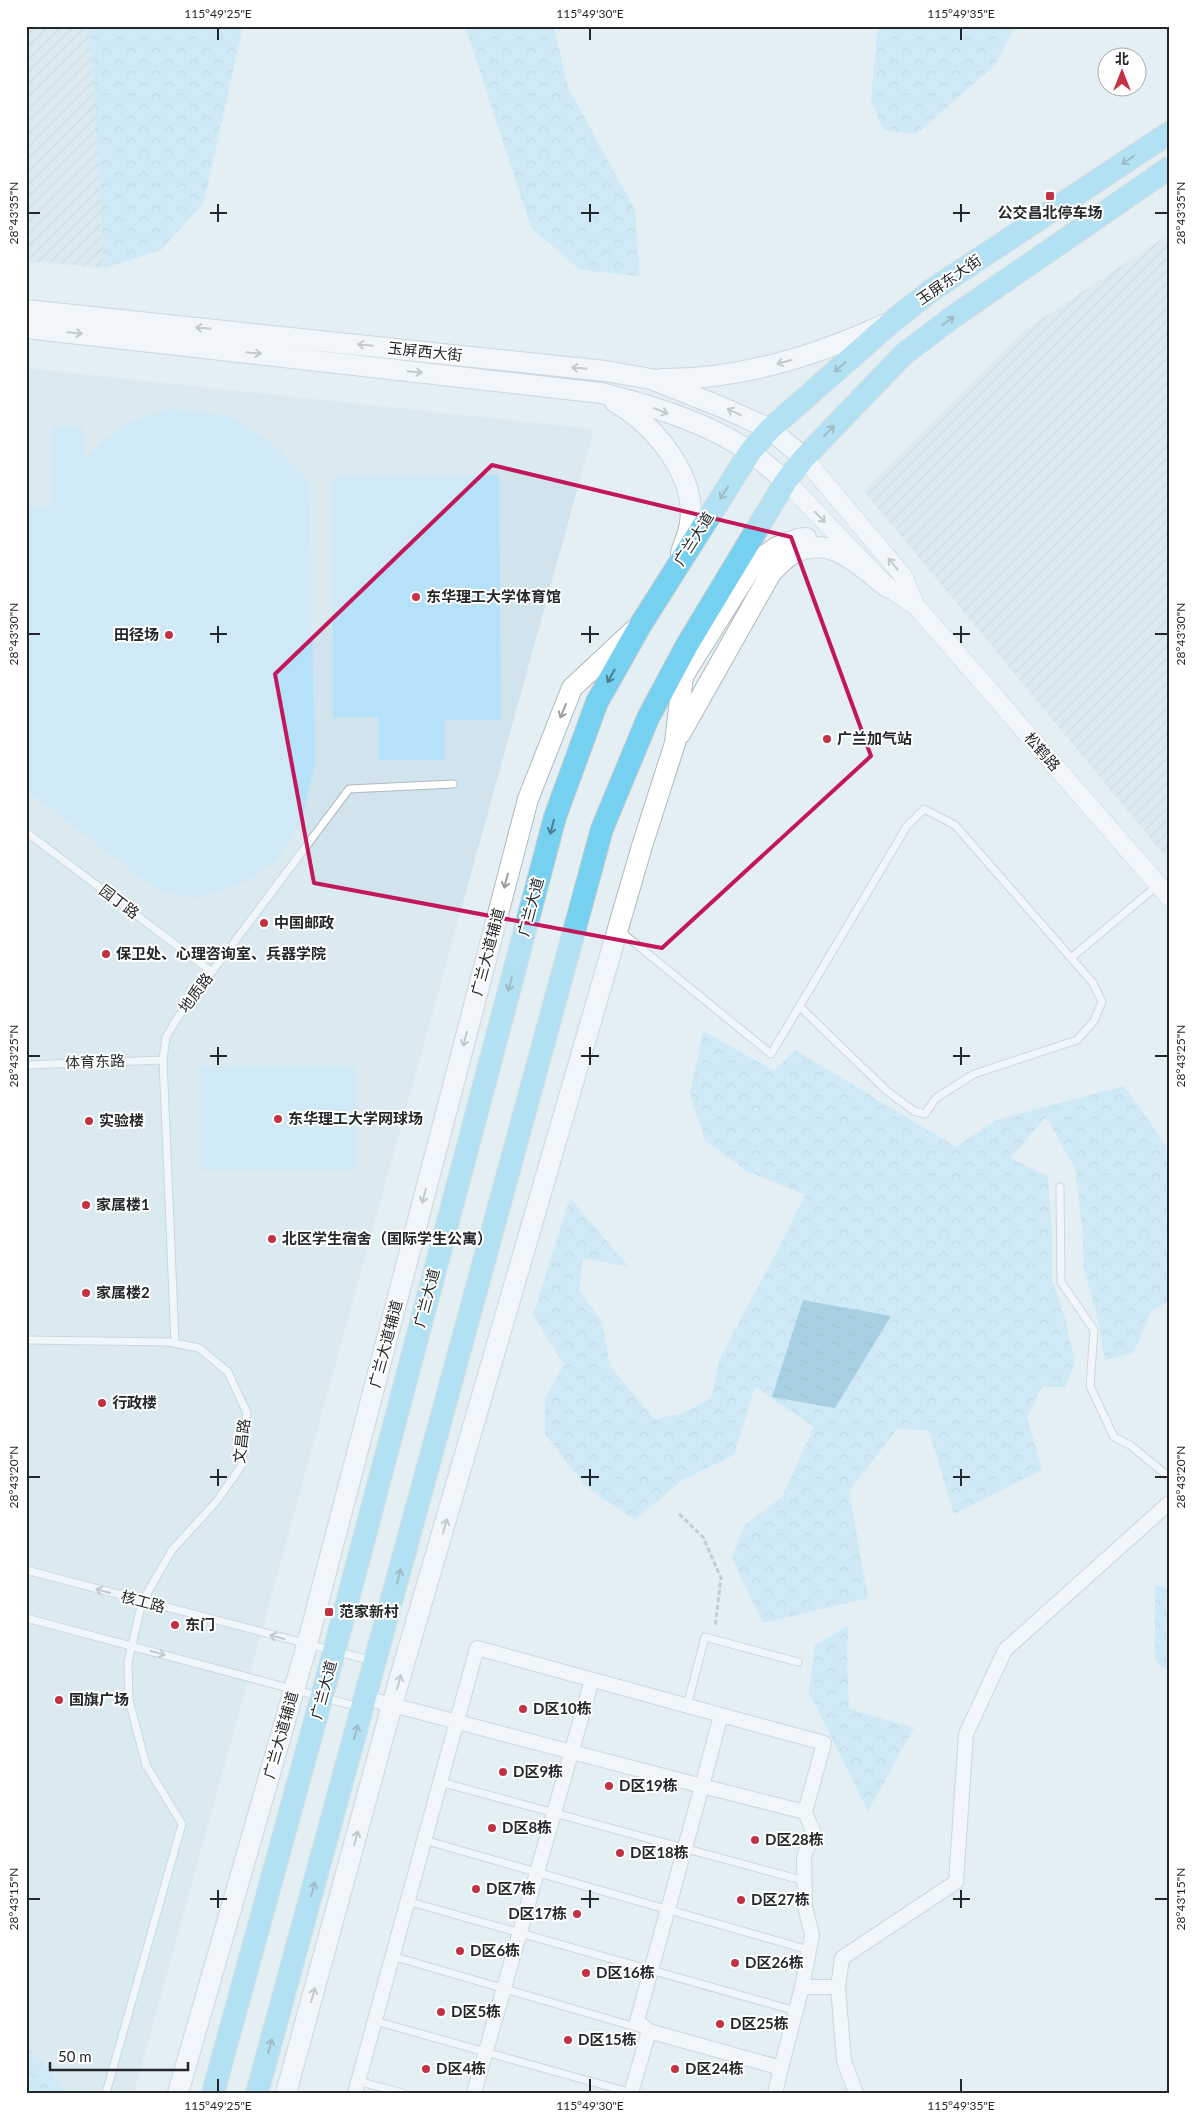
<svg xmlns="http://www.w3.org/2000/svg" width="1195" height="2119" viewBox="0 0 1195 2119" font-family="Lato,'Noto Sans SC',sans-serif">
<style>
.built{fill:#d1e4ee}
.industrial{fill:url(#industrial-furrows)}
.forest{fill:url(#forest-crowns)}
.pitch{fill:#b5e2f8}
.water{fill:url(#water-ripples)}
.lines{fill:none;stroke-linecap:round;stroke-linejoin:round}
.service-casing{stroke:#afb9be;stroke-width:9}
.minor-casing{stroke:#afb9be;stroke-width:16}
.tertiary-casing{stroke:#afb9be;stroke-width:19}
.secondary-casing{stroke:#afb9be;stroke-width:22}
.primary-casing{stroke:#cacbcc;stroke-width:24}
.path{stroke:#9aa2a6;stroke-width:3;stroke-dasharray:5 2.5;stroke-linecap:butt}
.service{stroke:#fff;stroke-width:7}
.minor{stroke:#fff;stroke-width:14}
.tertiary{stroke:#fff;stroke-width:18}
.secondary{stroke:#fff;stroke-width:20}
.primary{stroke:#76d1f1;stroke-width:22}
.oneway{stroke:#4d7c8e}
.oneway2{stroke:#9c9e9f}
.marked{fill:none;stroke:#c2185b;stroke-width:4;stroke-linejoin:round}
.ticks{fill:none;stroke:#24282a;stroke-width:2}
.poi-dot{fill:#c23144;stroke:#fff;stroke-width:2}
.labels{text-anchor:middle;stroke-width:4;stroke-linejoin:round;paint-order:stroke}
.poi-label{font-size:15px;font-weight:bold;fill:#24282a;stroke:#fff;text-anchor:start}
.street-label{font-size:15px;fill:#24282a;stroke:#fff}
.neatline{fill:none;stroke:#24282a;stroke-width:2}
.ticks-label{font-size:12px;text-anchor:middle;fill:#24282a}
</style>
<defs>
<pattern id="industrial-furrows" width="10" height="10" patternUnits="userSpaceOnUse" patternTransform="scale(1.25)"><rect width="10" height="10" fill="#d1e4ee"/><path d="M-1 1l2-2M0 10L10 0M9 11l2-2" fill="none" stroke="#b3c4cc"/></pattern>
<pattern id="forest-crowns" width="20" height="18" patternUnits="userSpaceOnUse" patternTransform="scale(1.25)"><rect width="20" height="18" fill="#b5e2f8"/><path d="M2 6a3 3 0 1 1 6 0M12 15a3 3 0 1 1 6 0" fill="none" stroke="#9cc2d5"/></pattern>
<pattern id="water-ripples" width="26" height="14" patternUnits="userSpaceOnUse" patternTransform="scale(1.25)"><rect width="26" height="14" fill="#5eaccf"/><path d="M2 4q2-2 4 0t4 0M15 11q2-2 4 0t4 0" fill="none" stroke="#4d8ca8"/></pattern>
</defs>
<rect width="100%" height="100%" fill="#e4eff4"/>
<path class="built" d="M 26,368 L 594,429 L 134,2093 L 26,2093 Z"/>
<path class="industrial" d="M 26,26 L 90,26 L 104,268 L 26,261 Z
M 1169,234 L 1169,861 L 864,491 L 1025,330 Z"/>
<path class="forest" d="M 90,26 L 243,26 L 204,202 L 161,250 L 104,268 Z
M 465,26 L 554,26 L 568,88 L 635,210 L 640,276 L 580,270 L 531,227 Z
M 880,26 L 1015,26 L 996,64 L 916,134 L 884,130 L 871,101 L 877,35 Z
M 703,1031 L 774,1071 L 795,1050 L 956,1147 L 996,1120 L 1124,1086 L 1169,1150 L 1169,1301 L 1151,1311 L 1134,1352 L 1105,1360 L 1098,1320 L 1084,1269 L 1082,1225 L 1075,1168 L 1046,1117 L 1010,1158 L 1048,1176 L 1052,1233 L 1052,1280 L 1065,1318 L 1075,1362 L 1065,1387 L 1042,1387 L 1027,1417 L 1042,1470 L 954,1514 L 929,1431 L 897,1429 L 849,1491 L 868,1598 L 763,1623 L 732,1558 L 744,1526 L 782,1497 L 814,1427 L 755,1387 L 734,1455 L 682,1480 L 635,1520 L 585,1486 L 545,1434 L 545,1398 L 564,1364 L 533,1315 L 570,1198 L 629,1267 L 583,1258 L 579,1290 L 602,1322 L 610,1366 L 654,1419 L 684,1413 L 711,1398 L 719,1360 L 774,1257 L 805,1195 L 745,1170 L 705,1140 L 690,1094 Z
M 1155,1585 L 1169,1588 L 1169,1672 L 1155,1661 Z
M 848,1626 L 847,1658 L 849,1709 L 914,1728 L 868,1811 L 809,1692 L 815,1645 Z
M 26,2045 L 68,2093 L 26,2093 Z"/>
<path class="pitch" d="M 168,409 L 230,416 L 279,449 L 309,483 L 315,762 L 302,821 L 277,860 L 246,882 L 196,898 L 158,890 L 26,790 L 26,507 L 52,506 L 52,427 L 83,426 L 84,457 L 124,425 Z
M 499,475 L 501,720 L 445,720 L 445,760 L 378,760 L 378,717 L 333,718 L 332,476 Z
M 200,1067 L 356,1067 L 356,1170 L 200,1170 Z"/>
<path class="water" d="M 803,1300 L 891,1316 L 835,1408 L 772,1397 Z"/>
<g class="lines">
<defs>
<path id="service" d="M 26,832 L 212,972
M 620,931 L 771,1054 L 907,826 L 924,809 L 955,825 L 1093,983 L 1102,1002 L 1094,1021 L 1077,1040 L 974,1074 L 936,1098 L 925,1114 L 914,1111 L 887,1091 L 799,1006
M 1071,958 L 1158,885
M 26,1065 L 163,1060
M 1060,1187 L 1061,1282 L 1094,1330 L 1090,1386 L 1114,1437 L 1130,1445 L 1169,1477
M 26,1340 L 169,1342 L 199,1348 L 228,1372 L 247,1413 L 242,1465 L 216,1502 L 172,1550 L 142,1602 L 128,1662 L 129,1700 L 146,1765 L 182,1824 L 106,2093
M 175,1343 L 163,1060 L 166,1037 L 178,1017 L 349,789 L 453,784
M 26,1570 L 373,1661
M 26,1618 L 359,1707
M 687,1706 L 705,1637 L 798,1662
M 440,1782 L 805,1881
M 424,1840 L 809,1950
M 407,1901 L 796,2011
M 392,1956 L 639,2028
M 375,2021 L 632,2093
M 358,2081 L 402,2093"/>
<path id="minor" d="M 366,1698 L 702,1786 L 637,2021 L 649,2031 L 631,2093
M 721,1715 L 824,1743 L 805,1812
M 838,1987 L 844,2061 L 856,2093
M 649,2031 L 781,2068 L 802,1987 L 838,1987 L 842,1958 L 956,1882 L 966,1734 L 1005,1650 L 1169,1503
M 355,2093 L 477,1648 L 721,1715 L 702,1786 L 805,1812 L 813,1831 L 804,1857 L 805,1906 L 812,1935 L 802,1987
M 474,2093 L 592,1680
M 775,2093 L 781,2068"/>
<path id="tertiary" d="M 804,458 L 903,576 L 916,606
M 786,481 L 887,587 L 916,606 L 1169,897"/>
<path id="secondary" d="M 26,310 L 605,371 L 651,379 L 724,408 L 770,429 L 804,458
M 26,328 L 601,393 C 652,406 707,422 750,452 C 763,461 774,472 786,481
M 661,379 C 739,380 813,357 883,325
M 615,402 C 654,425 697,475 690,523 C 689,533 684,543 681,553
M 685,673 L 754,563 L 777,547 L 798,539 L 806,538
M 680,734 L 771,573 C 777,567 784,559 791,555 C 830,532 858,565 887,587
M 178,2093 L 307,1645 L 528,799 L 572,688 L 634,630
M 286,2093 L 392,1705 L 642,846 L 675,743 L 686,650"/>
<path id="primary" d="M 213,2093 L 334,1652 L 555,817 L 597,702 L 641,624 L 750,452 L 770,429 L 894,320 L 932,290 L 1169,133
M 257,2093 L 602,829 L 648,718 L 687,645 L 786,481 L 804,458 L 904,354 L 953,317 L 1169,168"/>
</defs>
<use href="#service" class="service-casing"/>
<use href="#minor" class="minor-casing"/>
<use href="#tertiary" class="tertiary-casing"/>
<use href="#secondary" class="secondary-casing"/>
<use href="#primary" class="primary-casing"/>
<path class="path" d="M 679,1514 L 703,1537 L 721,1578 L 715,1627"/>
<use href="#service" class="service"/>
<use href="#minor" class="minor"/>
<use href="#tertiary" class="tertiary"/>
<use href="#secondary" class="secondary"/>
<use href="#primary" class="primary"/>
</g>
<defs><path id="oneway-shaft" d="M-6 0H5M1.5-3L5.5 0L1.5 3" fill="none" stroke-width="1.6" stroke-linecap="round" stroke-linejoin="round" transform="scale(1.25)"/></defs>
<g class="oneway">
<use href="#oneway-shaft" transform="translate(1128 160) rotate(146)"/>
<use href="#oneway-shaft" transform="translate(948 321) rotate(-37)"/>
<use href="#oneway-shaft" transform="translate(840 367) rotate(139)"/>
<use href="#oneway-shaft" transform="translate(829 431) rotate(-46)"/>
<use href="#oneway-shaft" transform="translate(724 493) rotate(122)"/>
<use href="#oneway-shaft" transform="translate(611 676) rotate(119)"/>
<use href="#oneway-shaft" transform="translate(552 827) rotate(105)"/>
<use href="#oneway-shaft" transform="translate(510 984) rotate(105)"/>
<use href="#oneway-shaft" transform="translate(399 1576) rotate(-75)"/>
<use href="#oneway-shaft" transform="translate(356 1732) rotate(-75)"/>
<use href="#oneway-shaft" transform="translate(313 1889) rotate(-75)"/>
<use href="#oneway-shaft" transform="translate(270 2046) rotate(-75)"/>
</g>
<g class="oneway2">
<use href="#oneway-shaft" transform="translate(203 328) rotate(-174)"/>
<use href="#oneway-shaft" transform="translate(75 333) rotate(6)"/>
<use href="#oneway-shaft" transform="translate(365 345) rotate(-174)"/>
<use href="#oneway-shaft" transform="translate(254 353) rotate(6)"/>
<use href="#oneway-shaft" transform="translate(784 362) rotate(164)"/>
<use href="#oneway-shaft" transform="translate(579 368) rotate(-174)"/>
<use href="#oneway-shaft" transform="translate(415 372) rotate(6)"/>
<use href="#oneway-shaft" transform="translate(661 411) rotate(22)"/>
<use href="#oneway-shaft" transform="translate(734 412) rotate(-155)"/>
<use href="#oneway-shaft" transform="translate(820 517) rotate(46)"/>
<use href="#oneway-shaft" transform="translate(893 564) rotate(-130)"/>
<use href="#oneway-shaft" transform="translate(563 711) rotate(112)"/>
<use href="#oneway-shaft" transform="translate(506 881) rotate(105)"/>
<use href="#oneway-shaft" transform="translate(465 1039) rotate(105)"/>
<use href="#oneway-shaft" transform="translate(424 1196) rotate(105)"/>
<use href="#oneway-shaft" transform="translate(445 1526) rotate(-74)"/>
<use href="#oneway-shaft" transform="translate(103 1591) rotate(-165)"/>
<use href="#oneway-shaft" transform="translate(277 1637) rotate(-165)"/>
<use href="#oneway-shaft" transform="translate(158 1653) rotate(15)"/>
<use href="#oneway-shaft" transform="translate(399 1682) rotate(-74)"/>
<use href="#oneway-shaft" transform="translate(356 1838) rotate(-75)"/>
<use href="#oneway-shaft" transform="translate(313 1995) rotate(-75)"/>
</g>
<path d="M0 0H1195V2119H0ZM 492,465 L 791,537 L 871,756 L 662,948 L 314,883 L 275,674 Z" fill="#e4eff4" fill-opacity=".55" fill-rule="evenodd"/>
<path class="marked" d="M 492,465 L 791,537 L 871,756 L 662,948 L 314,883 L 275,674 Z"/>
<path class="ticks" d="M 218,28 L 218,40M 590,28 L 590,40M 961,28 L 961,40M 218,204 L 218,222M 590,204 L 590,222M 961,204 L 961,222M 28,213 L 40,213M 210,213 L 227,213M 581,213 L 599,213M 953,213 L 970,213M 1155,213 L 1168,213M 218,626 L 218,643M 590,626 L 590,643M 961,626 L 961,643M 28,634 L 40,634M 210,634 L 227,634M 581,634 L 599,634M 953,634 L 970,634M 1155,634 L 1168,634M 218,1047 L 218,1065M 590,1047 L 590,1065M 961,1047 L 961,1065M 28,1056 L 40,1056M 210,1056 L 227,1056M 581,1056 L 599,1056M 953,1056 L 970,1056M 1155,1056 L 1168,1056M 218,1469 L 218,1486M 590,1469 L 590,1486M 961,1469 L 961,1486M 28,1477 L 40,1477M 210,1477 L 227,1477M 581,1477 L 599,1477M 953,1477 L 970,1477M 1155,1477 L 1168,1477M 218,1890 L 218,1908M 590,1890 L 590,1908M 961,1890 L 961,1908M 28,1899 L 40,1899M 210,1899 L 227,1899M 581,1899 L 599,1899M 953,1899 L 970,1899M 1155,1899 L 1168,1899M 218,2079 L 218,2092M 590,2079 L 590,2092M 961,2079 L 961,2092"/>
<g class="poi-dot">
<rect x="1045" y="191" width="10" height="10" rx="2.5"/>
<circle cx="416" cy="597" r="5"/>
<circle cx="169" cy="635" r="5"/>
<circle cx="827" cy="739" r="5"/>
<circle cx="264" cy="923" r="5"/>
<circle cx="106" cy="954" r="5"/>
<circle cx="278" cy="1119" r="5"/>
<circle cx="89" cy="1121" r="5"/>
<circle cx="86" cy="1205" r="5"/>
<circle cx="272" cy="1239" r="5"/>
<circle cx="86" cy="1293" r="5"/>
<circle cx="102" cy="1403" r="5"/>
<rect x="324" y="1607" width="10" height="10" rx="2.5"/>
<circle cx="175" cy="1625" r="5"/>
<circle cx="59" cy="1700" r="5"/>
<circle cx="523" cy="1709" r="5"/>
<circle cx="503" cy="1772" r="5"/>
<circle cx="609" cy="1786" r="5"/>
<circle cx="492" cy="1828" r="5"/>
<circle cx="755" cy="1840" r="5"/>
<circle cx="620" cy="1853" r="5"/>
<circle cx="476" cy="1889" r="5"/>
<circle cx="741" cy="1900" r="5"/>
<circle cx="577" cy="1914" r="5"/>
<circle cx="460" cy="1951" r="5"/>
<circle cx="735" cy="1963" r="5"/>
<circle cx="586" cy="1973" r="5"/>
<circle cx="441" cy="2012" r="5"/>
<circle cx="720" cy="2024" r="5"/>
<circle cx="568" cy="2040" r="5"/>
<circle cx="426" cy="2069" r="5"/>
<circle cx="675" cy="2069" r="5"/>
</g>
<g class="labels">
<g class="poi-label">
<text x="1050" y="218" text-anchor="middle">公交昌北停车场</text>
<text x="426" y="602">东华理工大学体育馆</text>
<text x="159" y="640" text-anchor="end">田径场</text>
<text x="837" y="744">广兰加气站</text>
<text x="274" y="928">中国邮政</text>
<text x="116" y="959">保卫处、心理咨询室、兵器学院</text>
<text x="288" y="1124">东华理工大学网球场</text>
<text x="99" y="1126">实验楼</text>
<text x="96" y="1210">家属楼1</text>
<text x="282" y="1244">北区学生宿舍（国际学生公寓）</text>
<text x="96" y="1298">家属楼2</text>
<text x="112" y="1408">行政楼</text>
<text x="339" y="1617">范家新村</text>
<text x="185" y="1630">东门</text>
<text x="69" y="1705">国旗广场</text>
<text x="533" y="1714">D区10栋</text>
<text x="513" y="1777">D区9栋</text>
<text x="619" y="1791">D区19栋</text>
<text x="502" y="1833">D区8栋</text>
<text x="765" y="1845">D区28栋</text>
<text x="630" y="1858">D区18栋</text>
<text x="486" y="1894">D区7栋</text>
<text x="751" y="1905">D区27栋</text>
<text x="567" y="1919" text-anchor="end">D区17栋</text>
<text x="470" y="1956">D区6栋</text>
<text x="745" y="1968">D区26栋</text>
<text x="596" y="1978">D区16栋</text>
<text x="451" y="2017">D区5栋</text>
<text x="730" y="2029">D区25栋</text>
<text x="578" y="2045">D区15栋</text>
<text x="436" y="2074">D区4栋</text>
<text x="685" y="2074">D区24栋</text>
</g>
<g class="street-label">
<text transform="translate(949 280) rotate(-35)" y="5">玉屏东大街</text>
<text transform="translate(425 352) rotate(6)" y="5">玉屏西大街</text>
<text transform="translate(694 539) rotate(-58)" y="5">广兰大道</text>
<text transform="translate(1042 752) rotate(49)" y="5">松鹤路</text>
<text transform="translate(119 902) rotate(37)" y="5">园丁路</text>
<text transform="translate(531 907) rotate(-75)" y="5">广兰大道</text>
<text transform="translate(488 952) rotate(-75)" y="5">广兰大道辅道</text>
<text transform="translate(196 993) rotate(-53)" y="5">地质路</text>
<text transform="translate(95 1062) rotate(-2)" y="5">体育东路</text>
<text transform="translate(427 1298) rotate(-75)" y="5">广兰大道</text>
<text transform="translate(386 1344) rotate(-75)" y="5">广兰大道辅道</text>
<text transform="translate(242 1441) rotate(-83)" y="5">文昌路</text>
<text transform="translate(143 1602) rotate(15)" y="5">核工路</text>
<text transform="translate(324 1690) rotate(-75)" y="5">广兰大道</text>
<text transform="translate(281 1735) rotate(-74)" y="5">广兰大道辅道</text>
</g>
</g>
<rect width="1195" height="2119" fill="none" stroke="#ffffff" stroke-width="55"/>
<g transform="translate(1122 72)"><circle r="24" fill="#ffffff" stroke="#a7a9aa"/>
<path d="M0-4L9 19L0 12L-9 19Z" fill="#c23144"/>
<text y="-8" font-size="14" font-weight="bold" text-anchor="middle" fill="#24282a">北</text>
</g>
<path d="M50 2062v8h138v-8" fill="none" stroke="#24282a" stroke-width="2.5"/>
<text x="58" y="2062" font-size="15" fill="#24282a" stroke="#ffffff" stroke-width="4" paint-order="stroke">50 m</text>
<rect x="28" y="28" width="1140" height="2064" class="neatline"/>
<g class="ticks-label">
<text x="218" y="18">115°49'25"E</text>
<text x="590" y="18">115°49'30"E</text>
<text x="961" y="18">115°49'35"E</text>
<text transform="translate(14 213) rotate(-90)" y="4">28°43'35"N</text>
<text transform="translate(1181 213) rotate(-90)" y="4">28°43'35"N</text>
<text transform="translate(14 634) rotate(-90)" y="4">28°43'30"N</text>
<text transform="translate(1181 634) rotate(-90)" y="4">28°43'30"N</text>
<text transform="translate(14 1056) rotate(-90)" y="4">28°43'25"N</text>
<text transform="translate(1181 1056) rotate(-90)" y="4">28°43'25"N</text>
<text transform="translate(14 1477) rotate(-90)" y="4">28°43'20"N</text>
<text transform="translate(1181 1477) rotate(-90)" y="4">28°43'20"N</text>
<text transform="translate(14 1899) rotate(-90)" y="4">28°43'15"N</text>
<text transform="translate(1181 1899) rotate(-90)" y="4">28°43'15"N</text>
<text x="218" y="2110">115°49'25"E</text>
<text x="590" y="2110">115°49'30"E</text>
<text x="961" y="2110">115°49'35"E</text>
</g>
</svg>
